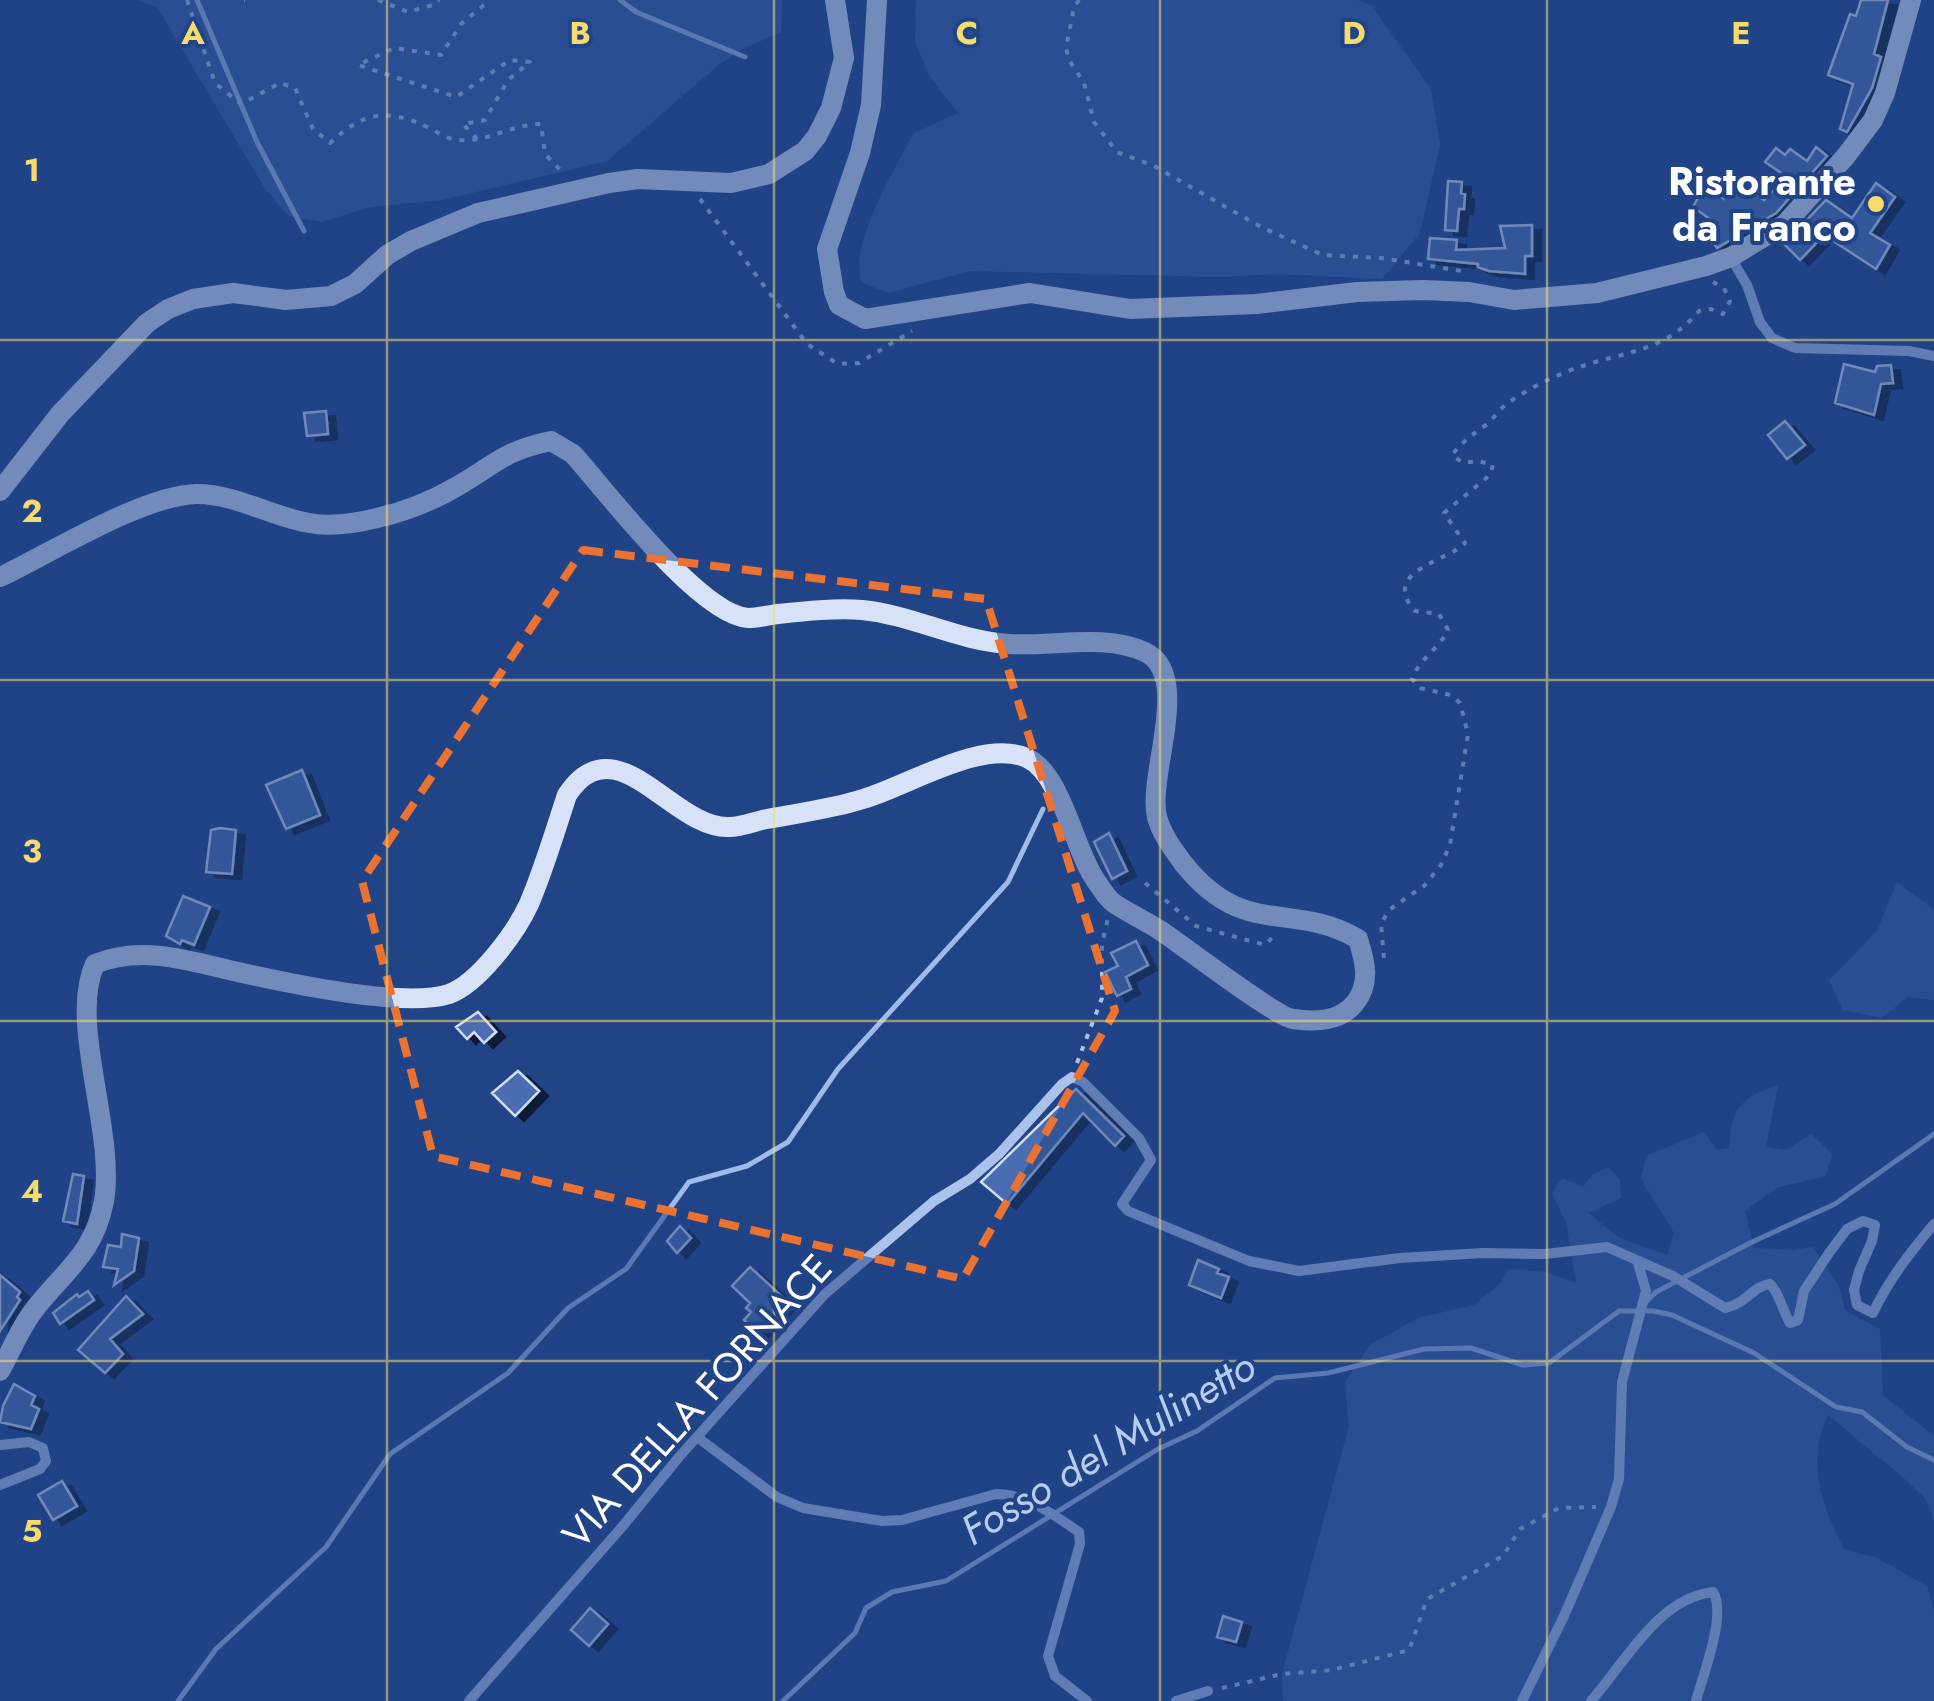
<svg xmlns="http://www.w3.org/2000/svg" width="1934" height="1701" viewBox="0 0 1934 1701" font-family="Jost,sans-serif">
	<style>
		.green { fill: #355ca5 }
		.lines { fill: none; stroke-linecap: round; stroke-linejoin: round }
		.stream { stroke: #9fbbeb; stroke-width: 5 }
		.building { fill: #4a6db0; stroke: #d0def7; stroke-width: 2.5; filter: url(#shadow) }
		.path { stroke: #abc2ea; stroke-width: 4; stroke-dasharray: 5 8; stroke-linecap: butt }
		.minor { stroke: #abc2ea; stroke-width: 10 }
		.secondary { stroke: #d7e2f8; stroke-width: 20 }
		.marked { fill: none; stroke: #eb7230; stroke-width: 8; stroke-dasharray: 20 12; stroke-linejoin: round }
		.grid { fill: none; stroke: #f7dc6d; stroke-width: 2.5; stroke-opacity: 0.55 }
		.poi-dot { fill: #f7dc6d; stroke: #214487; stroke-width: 4 }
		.labels { text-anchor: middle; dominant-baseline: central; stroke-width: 8; stroke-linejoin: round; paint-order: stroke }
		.poi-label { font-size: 40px; font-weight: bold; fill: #fff; stroke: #214487; text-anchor: end }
		.street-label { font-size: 40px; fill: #fff; stroke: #214487 }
		.water-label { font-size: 42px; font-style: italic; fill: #b7ccf1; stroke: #214487 }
		.grid-label { font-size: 32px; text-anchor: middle; font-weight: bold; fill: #f7dc6d; stroke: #214487; stroke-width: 8; stroke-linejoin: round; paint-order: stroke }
	</style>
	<defs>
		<filter id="shadow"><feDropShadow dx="9" dy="5" stdDeviation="0" flood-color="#0009"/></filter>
	</defs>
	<rect width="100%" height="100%" fill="#214487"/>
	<path class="green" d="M138,0H782L781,32L742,49L721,63L607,161L442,200L370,207L322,222L288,216L264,187L157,7Z
		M916,0H1358L1371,5L1431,89L1440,144L1420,233L1382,279L1278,274L1219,277L970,271L888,293L861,282C850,241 895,169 914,133L958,113L930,77L915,42Z
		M1897,882L1934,910V1000L1908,997L1881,1018L1843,1010L1829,980L1877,931Z
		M1778,1085L1766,1147L1786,1150L1811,1134L1832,1154L1826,1176L1776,1188L1745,1211L1754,1248L1793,1250L1813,1247L1839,1286L1845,1310L1880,1329L1883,1395L1934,1436V1521L1926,1499L1906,1480L1828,1415C1806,1460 1821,1506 1844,1549L1877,1558L1927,1586L1934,1610V1701H1283L1282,1674L1349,1426L1345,1382L1370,1345L1418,1318L1474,1305L1499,1285L1509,1269L1546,1272L1576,1283L1566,1222L1552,1193L1562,1178L1583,1187L1593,1174L1608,1167L1620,1180L1621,1198L1589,1213L1619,1238L1667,1255L1674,1233L1641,1179L1646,1156L1704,1132L1717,1150L1730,1148C1730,1108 1741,1098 1778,1085Z"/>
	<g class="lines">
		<path class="stream" d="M197,0L257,142L304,231
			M620,0L636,12L745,57
			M1647,1301L1656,1292L1752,1242L1835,1204L1934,1134
			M178,1701L216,1649L326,1547L390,1454L508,1373L568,1308L626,1269L689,1182L747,1166L788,1142L838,1069L1008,882L1043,809
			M783,1701L855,1633L866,1608L892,1592L946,1581L1158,1449L1197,1431L1275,1378L1328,1373L1424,1349L1471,1348L1523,1365L1549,1363L1619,1311H1653L1672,1315L1754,1353L1836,1407L1862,1412L1907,1447L1934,1460"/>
	</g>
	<path class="building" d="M1861,0H1888L1874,54L1881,57L1872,88L1847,132L1840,129L1853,84L1828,75L1850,14L1856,16Z
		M1816,147L1827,156L1776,213L1717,248L1709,235L1718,225L1693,207L1705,185L1724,199L1733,184L1739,189L1742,184L1764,200L1787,177L1765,162L1776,148L1785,155L1790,149L1807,161Z
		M1448,181L1462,182L1461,193L1465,194L1464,209H1459L1457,231L1445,230Z
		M1876,183L1895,197L1870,233L1890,245L1876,269L1824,235L1800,260L1784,244L1826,200L1852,218Z
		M1532,225V256H1525V274L1489,271L1478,267V264L1428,259L1430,238L1457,240L1456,250L1505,248L1500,226Z
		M1844,364L1875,372L1877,366L1891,365L1893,383L1881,384L1874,415L1835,403Z
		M326,411L328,434L307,436L304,413Z
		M1785,421L1805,445L1787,459L1768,435Z
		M302,770L320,815L286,829L266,785Z
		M220,828L236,830L232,874L206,872L211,830Z
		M1109,833L1127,871L1112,879L1094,842Z
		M183,896L210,907L194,945L182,940L180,944L166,936Z
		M1136,941L1148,965L1126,977L1131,989L1117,996L1105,972L1118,966L1111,953Z
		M478,1012L496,1032L484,1043L474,1032L467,1039L456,1027Z
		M518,1071L539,1091L515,1116L492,1093Z
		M1076,1089L1124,1136L1115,1146L1083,1113L1007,1204L981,1182Z
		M73,1174L84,1176L77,1224L63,1221Z
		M680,1226L691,1238L677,1253L667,1241Z
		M122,1234L139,1238L134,1271L114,1285L118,1269L103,1267L108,1245L121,1247Z
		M1198,1260L1219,1269L1217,1273L1229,1277L1221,1298L1189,1285Z
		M750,1267L788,1302L758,1334L744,1320L751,1312L746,1308L750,1303L732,1286Z
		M0,1275L20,1292L17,1297L20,1300L0,1331Z
		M88,1291L94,1300L60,1324L53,1313L77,1294L79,1297Z
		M126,1296L143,1314L110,1339L123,1354L105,1373L78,1350Z
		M14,1384L35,1396L31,1405L39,1409L31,1429L0,1422L3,1406Z
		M62,1481L77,1506L53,1520L38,1495Z
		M590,1608L608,1624L589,1646L571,1630Z
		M1223,1616L1242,1622L1236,1642L1217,1637Z"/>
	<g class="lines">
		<path class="path" d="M187,0L215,83L241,104L280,83L295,88L313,129L330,143C364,111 388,108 429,128C437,132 448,139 457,140C488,143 511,124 541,124L545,154L564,174
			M244,0H245
			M378,0L408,12L436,4L439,0
			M1079,0L1074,7L1066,48L1069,60L1084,83L1094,122L1117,152L1154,166L1261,227L1323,255L1381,258L1468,272
			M477,139L463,124L485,120L508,80L530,62L510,60L456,97L358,65L394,48L441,55L461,24L490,0
			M700,199L807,344L838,364L859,363L912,331
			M1145,883L1196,926L1265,945L1274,936
			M1384,958L1381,924L1389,910L1425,885L1441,865L1450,845L1468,734L1460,703L1451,695L1420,688L1412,679C1419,659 1439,649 1448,630L1439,614L1415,611C1379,571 1449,561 1465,543L1444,513L1490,475L1493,465L1478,461L1463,463L1452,455C1462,442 1473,434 1486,425C1493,420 1496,413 1502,408C1517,394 1557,374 1577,368C1624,351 1664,353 1699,311L1711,309L1723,314L1730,301L1724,288L1713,282
			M1077,1063L1102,998V944L1108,918
			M1222,1688L1282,1674L1332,1670L1409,1650L1427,1599L1503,1556L1520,1529L1559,1508L1596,1507"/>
		<path class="minor" d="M1731,258L1747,285L1760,322L1772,338L1795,348L1909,351L1934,356
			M697,1437L777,1497L803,1508L882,1521L902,1520L996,1494C1026,1494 1054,1515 1079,1532L1080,1544L1048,1656L1055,1676L1087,1701
			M0,1445L29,1442L43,1448L46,1461L40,1469L0,1485
			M469,1701L622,1527L679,1457L825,1294L934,1201L970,1179L999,1154L1062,1084L1072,1077L1083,1082L1139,1138L1151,1160L1122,1204L1128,1211L1249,1261L1299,1271L1400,1258L1483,1253L1545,1254L1607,1247L1673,1276L1725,1308C1748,1303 1751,1287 1770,1284C1780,1294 1782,1310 1790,1323L1798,1320L1804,1291L1829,1253L1847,1229L1863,1221L1875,1225L1872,1241L1859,1271L1854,1290L1857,1305L1873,1313C1889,1279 1910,1253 1934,1224
			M1176,1701L1208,1691
			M1522,1701L1564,1616L1611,1507L1619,1479L1622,1382L1646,1291L1638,1263
			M1591,1701C1624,1664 1658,1598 1713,1592C1727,1614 1703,1675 1696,1701"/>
		<path class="secondary" d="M877,0L871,105L860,153L827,249L834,292L839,305L865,319L1030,293L1130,309L1256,304L1357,292L1423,290L1469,292L1514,300L1597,293L1706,266L1731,257L1785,224L1846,156L1873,120L1885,93L1911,0
			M0,491L60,414L147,323L168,309L193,299L233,293L286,300L331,296L355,284L387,255L411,241L478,213L609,183L638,179L731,183L769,174L805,151L817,136L831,108L844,58L835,0
			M0,577C51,553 143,495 197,494C236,494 272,517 309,523C330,527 357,523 377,518C404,512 432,501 456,487C496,464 503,451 551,441L573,454C607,492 700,615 748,618C758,618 769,615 778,614C806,611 835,608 862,610C913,615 958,641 1009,644C1052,647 1105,633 1145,652C1193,675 1147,775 1157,817C1162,835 1173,849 1183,863C1244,940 1291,900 1358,939C1365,961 1371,983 1355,1003C1340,1022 1315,1022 1293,1019C1274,1016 1184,946 1161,931C1146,921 1130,914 1115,904C1107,899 1102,889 1096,881C1074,850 1062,774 1027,758C982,738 908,786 863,799C832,809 798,813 767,819C755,821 742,827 730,827C673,831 617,720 567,795C555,831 544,869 529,904C516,932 479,983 449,994C404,1009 277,981 229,970C184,959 140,946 95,964C68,1022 116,1132 104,1201C94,1254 65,1270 34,1310C20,1328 11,1351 0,1371"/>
	</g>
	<path d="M0 0H1934V1701H0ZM583,550L986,599L1115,1011L963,1279L433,1156L362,881Z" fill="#214487" fill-opacity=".55" fill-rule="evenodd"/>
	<path class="marked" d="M583,550L986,599L1115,1011L963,1279L433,1156L362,881Z"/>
	<path class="grid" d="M387,0V1701M774,0V1701M1160,0V1701M1547,0V1701M0,340H1934M0,680H1934M0,1021H1934M0,1361H1934"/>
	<circle class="poi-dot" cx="1876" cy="204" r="10"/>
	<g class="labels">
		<g class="poi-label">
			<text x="1856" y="181">Ristorante<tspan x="1856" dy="46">da Franco</tspan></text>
		</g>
		<g class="street-label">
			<text transform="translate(697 1401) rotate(-48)">VIA DELLA FORNACE</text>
		</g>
		<g class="water-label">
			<text transform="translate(1108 1448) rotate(-31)">Fosso del Mulinetto</text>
		</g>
	</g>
	<g class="grid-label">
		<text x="193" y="44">A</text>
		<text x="580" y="44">B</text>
		<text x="967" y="44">C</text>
		<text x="1354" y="44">D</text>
		<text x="1741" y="44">E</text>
		<text x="32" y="181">1</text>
		<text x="32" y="522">2</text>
		<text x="32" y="862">3</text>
		<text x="32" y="1202">4</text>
		<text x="32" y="1542">5</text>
	</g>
</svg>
